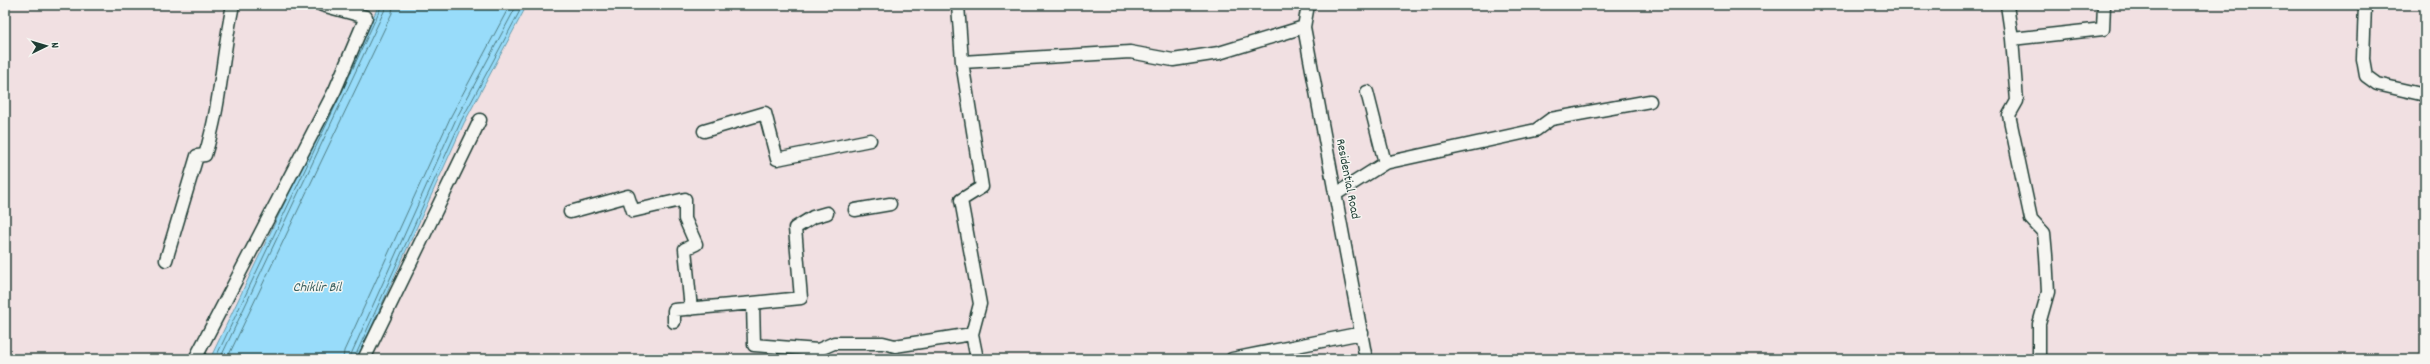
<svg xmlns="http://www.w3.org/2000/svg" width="2430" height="364" viewBox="0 0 2430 364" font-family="Dekko,sans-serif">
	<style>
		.water { fill: #98dcfa; stroke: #689cab }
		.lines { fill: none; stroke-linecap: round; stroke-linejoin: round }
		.shore { stroke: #4f7d83; stroke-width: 1 }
		.minor-casing { stroke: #1f3d34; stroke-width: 15 }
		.minor { stroke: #f6f6f2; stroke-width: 12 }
		.labels { text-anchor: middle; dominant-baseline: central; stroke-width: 3; stroke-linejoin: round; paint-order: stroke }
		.street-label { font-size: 13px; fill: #1f3d34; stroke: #f6f6f2 }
		.water-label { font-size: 14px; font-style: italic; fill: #375d5c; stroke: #f6f6f2 }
	</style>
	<rect width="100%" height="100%" fill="#f1e0e2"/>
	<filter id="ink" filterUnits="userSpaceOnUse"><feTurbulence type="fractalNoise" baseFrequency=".025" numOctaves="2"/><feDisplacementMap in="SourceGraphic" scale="8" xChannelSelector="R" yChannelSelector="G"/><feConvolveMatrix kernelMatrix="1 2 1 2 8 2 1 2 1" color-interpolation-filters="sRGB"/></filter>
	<g filter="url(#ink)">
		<path class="water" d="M379,5H527L464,123L357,359H210Z"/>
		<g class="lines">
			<path class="shore" d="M342,92L382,5
				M215,359L341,94
				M220,359L387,5
				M227,359L392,13L393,5
				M343,359L344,351L451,116L510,5
				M349,359L456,119L517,5
				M354,359L461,121L523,5"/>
			<g class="minor-casing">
				<path id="minor" d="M958,5L962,62L982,187L961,200L980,304L972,334L977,359
					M1308,5L1304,27L1366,359
					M2007,5L2012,39L2103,29L2104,5
					M2365,5L2363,59L2366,76L2377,84L2425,95
					M2012,39L2017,101L2009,115L2031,219L2044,233L2046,255L2048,292L2039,324V359
					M962,62L1130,52L1173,60L1219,53L1304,27
					M1367,92L1385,163
					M704,131L765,113L777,159L870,140
					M1336,194L1385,163L1536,130L1551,119L1650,101
					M855,210L890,204
					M570,212L628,196L633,211L685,199V219L696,244L685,249L691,309
					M166,260L197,156L205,155C221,105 222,55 233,5
					M753,303L801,298L795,228L813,217L827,213
					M674,322V310L753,303L754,345L818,350L834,343H883L895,346L972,334
					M195,359L335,90L366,17L322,5
					M364,359L480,120
					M1232,359L1362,333"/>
			</g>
			<use href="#minor" class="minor"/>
		</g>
	</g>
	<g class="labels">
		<g class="street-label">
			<text transform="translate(1347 179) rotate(79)">Residential Road</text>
		</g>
		<g class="water-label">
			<text x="317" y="288">Chiklir Bil</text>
		</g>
	</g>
	<rect width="2430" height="364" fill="none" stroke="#f6f6f2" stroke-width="20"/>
	<rect x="10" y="10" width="2410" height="344" fill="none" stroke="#1f3d34" stroke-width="1.5" filter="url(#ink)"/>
	<g transform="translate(46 46) rotate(85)" stroke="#f6f6f2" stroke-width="3" paint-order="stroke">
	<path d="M0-3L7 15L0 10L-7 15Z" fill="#1f3d34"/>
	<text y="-6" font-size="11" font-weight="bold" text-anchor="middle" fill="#1f3d34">N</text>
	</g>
</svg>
